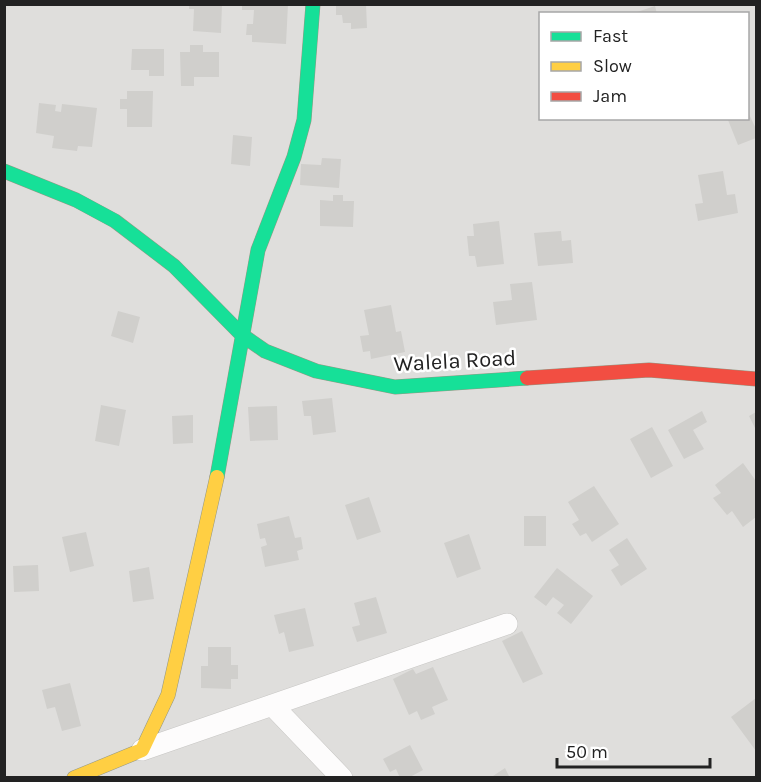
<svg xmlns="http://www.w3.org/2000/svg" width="761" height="782" viewBox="0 0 761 782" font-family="Karla,sans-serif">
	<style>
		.residential { fill: #dfdedc; fill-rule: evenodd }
		.building { fill: #d0cfcc }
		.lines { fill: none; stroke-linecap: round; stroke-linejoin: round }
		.street-casing { stroke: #c6c5c3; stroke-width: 22 }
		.fast-casing { stroke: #959884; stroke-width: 15 }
		.slow-casing { stroke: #959884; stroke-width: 15 }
		.jam-casing { stroke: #959884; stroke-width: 15 }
		.street { stroke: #fdfcfc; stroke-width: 21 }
		.fast { stroke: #16e098; stroke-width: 14 }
		.slow { stroke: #ffcf43; stroke-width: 14 }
		.jam { stroke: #f24e42; stroke-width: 14 }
		.labels { text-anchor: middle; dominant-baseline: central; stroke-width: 5; stroke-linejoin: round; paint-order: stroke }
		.street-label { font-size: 22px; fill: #222; stroke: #fff }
	</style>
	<rect width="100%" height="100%" fill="#f0eeeb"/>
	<path class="residential" d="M5,5H756V777H5ZM540,14H748V118H540Z"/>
	<path class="building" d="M189,4H222L221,33L193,31L194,9H189Z
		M242,4H288L286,44L252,42V35H246L247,24H253L254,10H242Z
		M336,4H366L367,28L351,29V23H343L342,15H336Z
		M655,6L657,14H634V13Z
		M190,45H203V52H219V77H194V86H181L180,52H190Z
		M132,49H164V76H149V70H131Z
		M127,91H153L152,127H127V109H120V99H127Z
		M39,103L56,105L55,111L61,112L62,104L97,108L92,147L78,146L77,151L52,148L54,136L36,133Z
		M748,112L756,129V138L738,145L728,120L748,118Z
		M233,135L252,137L250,166L231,164Z
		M322,158L341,159L339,188L300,185L301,164L321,165Z
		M723,171L727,195L735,194L738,213L698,221L695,204L703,203L698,175Z
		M333,195H343V201H354L353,227L320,226V200L333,201Z
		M499,221L504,264L477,267L475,256H469L467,236H474L473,224Z
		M561,231L562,241L571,240L573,263L538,266L534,233Z
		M532,282L537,320L496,325L493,302L512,300L510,284Z
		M391,305L396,332L401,331L405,352L371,359L370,351L363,352L360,336L369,335L364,310Z
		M118,311L140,317L133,343L111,336Z
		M332,398L336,432L313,435L311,416H304L302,401Z
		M101,405L126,410L119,446L95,441Z
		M277,406L278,440L250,441L248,407Z
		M702,411L707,422L693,430L704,449L684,459L668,430Z
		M756,412V430L749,416Z
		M193,415V443L173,444L172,416Z
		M652,427L673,466L651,478L630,439Z
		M743,463L756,481V517L743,527L732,511L727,515L713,498L721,493L715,485Z
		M594,486L619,524L592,542L586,533L580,536L572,524L579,520L568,502Z
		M369,497L381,532L357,540L345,505Z
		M289,516L295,538L301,537L303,549L297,551L299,560L265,567L261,547L267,545L265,538L260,539L257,524Z
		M524,516H546V546H524Z
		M86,532L94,566L70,572L62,537Z
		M469,534L481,569L457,578L444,543Z
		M627,538L647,569L621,586L611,570L619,565L609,550Z
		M38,565L39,591L14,592L13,566Z
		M149,567L154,599L133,602L129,571Z
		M557,568L593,596L571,624L557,613L564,605L553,597L546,606L534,597Z
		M376,597L387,633L357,642L352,627L360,625L354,603Z
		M305,608L314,646L289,652L284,632L279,634L274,615Z
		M522,631L543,674L523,683L502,641Z
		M208,647H231V665H238V679H231V689L201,688V666H208Z
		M433,667L448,700L432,707L435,714L421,720L417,711L409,715L393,679L413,669L416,674Z
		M70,683L81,726L62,731L55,707L47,709L42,690Z
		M756,698V751L731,717Z
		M410,745L423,770L408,778H400L396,769L390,772L383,759Z
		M505,768L510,778H490Z"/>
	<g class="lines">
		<g class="street-casing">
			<path id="street" d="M272,705L342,778
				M142,750L507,624"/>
		</g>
		<g class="fast-casing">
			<path id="fast" d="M4,171L76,200L115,221L174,266L242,335L265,351L316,371L395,387L527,378
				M217,477L258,250L294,157L304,120L313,4"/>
		</g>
		<g class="slow-casing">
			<path id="slow" d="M74,778L142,750L168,695L217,477"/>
		</g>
		<g class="jam-casing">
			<path id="jam" d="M527,378L649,370L756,379"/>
		</g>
		<use href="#street" class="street"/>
		<use href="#fast" class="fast"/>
		<use href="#slow" class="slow"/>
		<use href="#jam" class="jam"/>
	</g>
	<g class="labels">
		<g class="street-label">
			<text transform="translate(455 361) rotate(-3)">Walela Road</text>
		</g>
	</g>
	<rect width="761" height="782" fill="none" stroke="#222222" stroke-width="12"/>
	<rect x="539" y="12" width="210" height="108" fill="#ffffff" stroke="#a7a7a7" stroke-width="1.5"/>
	<rect x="551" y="32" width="30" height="9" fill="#16e098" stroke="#a7a7a7" stroke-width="1.5"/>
	<text x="593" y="42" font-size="18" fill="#222222">Fast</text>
	<rect x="551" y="62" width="30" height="9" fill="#ffcf43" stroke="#a7a7a7" stroke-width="1.5"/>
	<text x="593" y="72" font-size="18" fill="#222222">Slow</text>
	<rect x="551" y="92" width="30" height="9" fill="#f24e42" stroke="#a7a7a7" stroke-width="1.5"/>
	<text x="593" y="102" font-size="18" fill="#222222">Jam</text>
	<path d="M557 758v9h153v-9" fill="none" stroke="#222222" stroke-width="3"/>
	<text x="566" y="758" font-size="18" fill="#222222" stroke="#ffffff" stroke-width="4.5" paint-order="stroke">50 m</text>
</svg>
